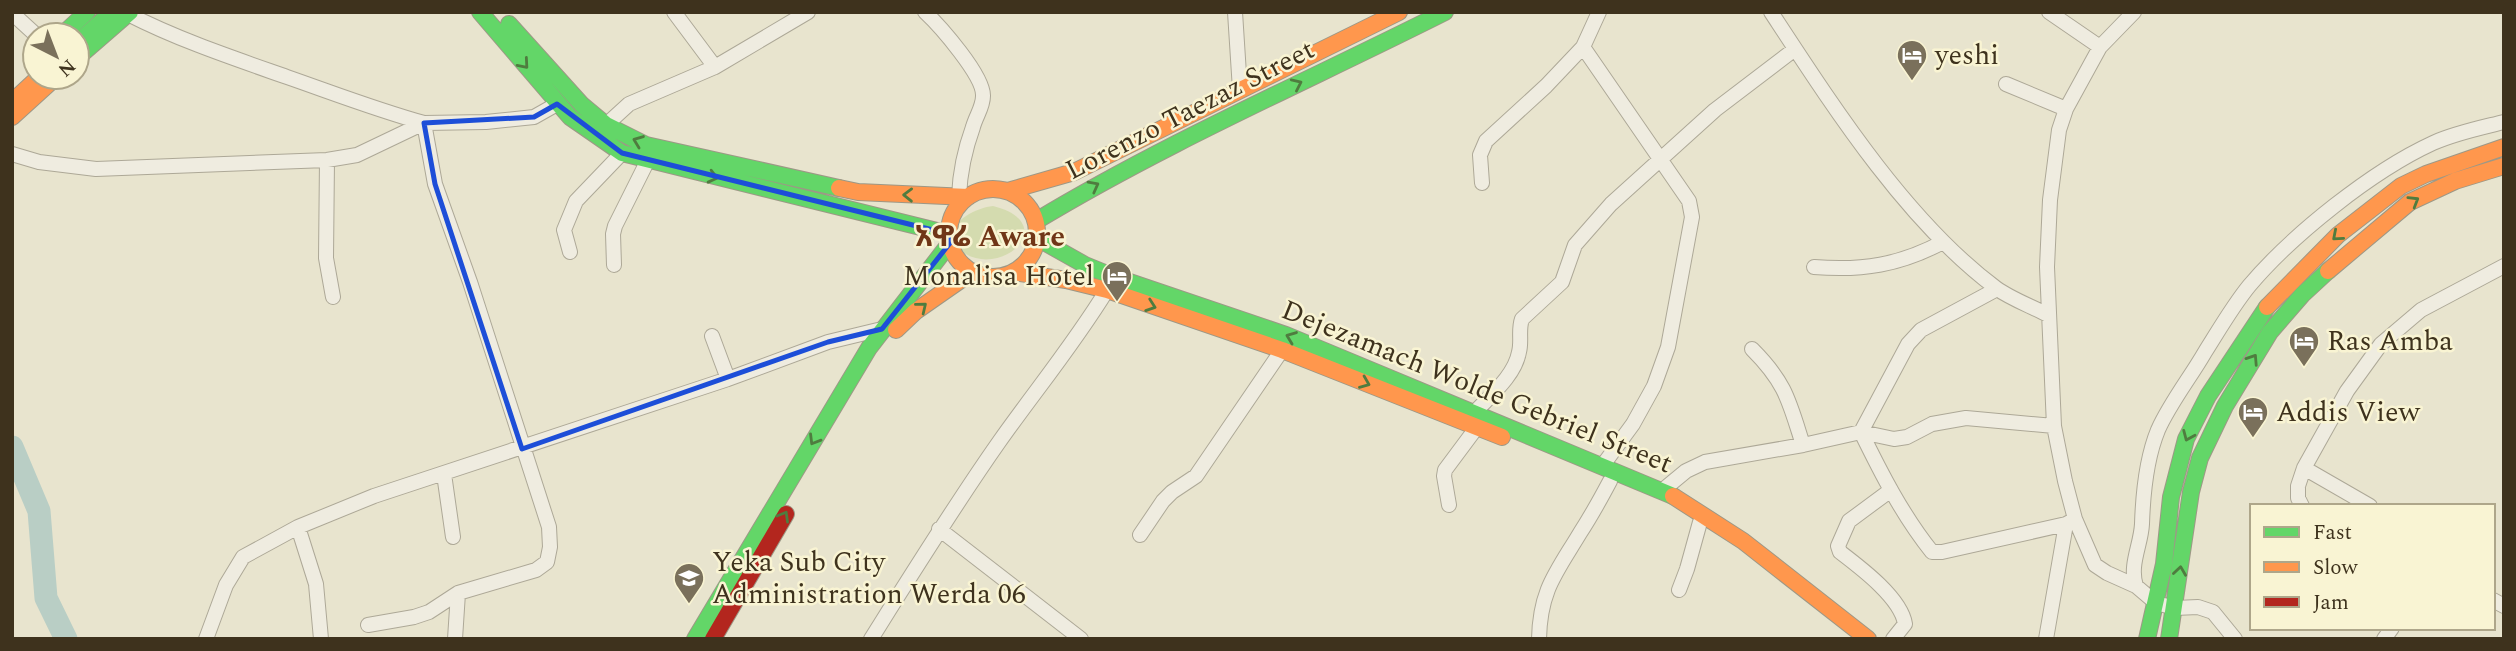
<svg xmlns="http://www.w3.org/2000/svg" width="2516" height="651" viewBox="0 0 2516 651" font-family="Spectral,'Noto Sans Ethiopic',serif">
	<style>
		.green { fill: #d4dbaf }
		.lines { fill: none; stroke-linecap: round; stroke-linejoin: round }
		.river { stroke: #b9cec5; stroke-width: 23 }
		.street-casing { stroke: #ada897; stroke-width: 16 }
		.fast-casing { stroke: #9d9886; stroke-width: 18 }
		.slow-casing { stroke: #9d9886; stroke-width: 18 }
		.jam-casing { stroke: #9d9886; stroke-width: 18 }
		.street { stroke: #efece0; stroke-width: 14 }
		.fast { stroke: #63d668; stroke-width: 16 }
		.slow { stroke: #ff974d; stroke-width: 16 }
		.jam { stroke: #b3261e; stroke-width: 16 }
		.oneway { stroke: #4f7c3f }
		.marked { fill: none; stroke: #1d4ed8; stroke-width: 5; stroke-linejoin: round }
		.labels { text-anchor: middle; dominant-baseline: central; stroke-width: 5; stroke-linejoin: round; paint-order: stroke }
		.poi-label { font-size: 28px; fill: #3e321d; stroke: #f9f4d3; text-anchor: start }
		.street-label { font-size: 28px; fill: #3e321d; stroke: #f9f4d3 }
		.neighbourhood-label { font-size: 30px; font-weight: bold; fill: #703617; stroke: #f9f4d3 }
	</style>
	<rect width="100%" height="100%" fill="#e8e4ce"/>
	<path class="green" d="M993,206C1061,223 1003,278 964,253C932,232 971,208 993,206Z"/>
	<g class="lines">
		<path class="river" d="M12,447L39,511L46,598L66,639"/>
		<g class="street-casing">
			<path id="street" d="M674,12L715,67
				M925,12C940,26 984,76 983,96C983,107 976,116 973,127C965,149 960,172 959,196
				M1235,12L1240,90
				M1599,12L1583,47L1689,201L1692,217L1668,347L1654,386L1633,424L1603,465
				M1771,12C1832,105 1906,221 1996,288C2011,299 2031,306 2048,315
				M2049,12L2100,47
				M2134,12L2100,47L2066,109L2059,130L2050,200L2047,267L2054,426L2065,481L2075,519L2095,565L2107,573L2136,586L2156,603L2175,608L2198,607L2213,612L2235,639
				M12,13L36,35
				M128,14C179,40 233,58 287,77C333,93 377,110 424,123L435,184L470,282L549,527L550,547L547,562L536,570L458,593L429,612L414,617L368,625
				M2006,84L2066,109
				M606,125L629,104L715,67L808,12
				M12,154L39,162L96,169L327,160L357,155L424,123L486,122L534,117L557,104
				M327,160L326,258L333,297
				M1482,183L1480,155L1486,141L1546,86L1583,47
				M570,252L564,230L576,201L622,153
				M614,265L613,234L615,226L648,160
				M1814,267C1862,271 1900,265 1943,242
				M1997,289L1921,330L1908,344L1861,432C1881,473 1903,516 1932,552H1942L2066,524L2075,519
				M712,336L728,379
				M1752,349C1786,383 1789,401 1803,445
				M1476,411C1491,395 1515,375 1519,352C1522,341 1518,330 1522,319L1562,282L1575,245L1611,204L1715,110L1795,49
				M2304,468L2370,506
				M444,474L453,537
				M1663,490L1686,471L1705,462L1803,445L1861,432L1894,439L1907,437L1932,424L1966,418L2054,426
				M1891,490L1849,521L1838,546L1840,552C1861,568 1901,598 1905,624L1893,639
				M1449,505L1444,476L1445,470L1477,427
				M2302,506L2298,498V486L2304,468L2347,391L2381,344L2421,310L2504,266
				M298,527L316,584L321,639
				M939,529L1081,639
				M1140,535L1163,501L1172,492L1196,476L1282,350
				M2136,586C2129,565 2141,545 2142,524C2143,492 2146,459 2158,430C2170,403 2190,378 2205,352C2219,330 2232,307 2249,286C2292,235 2372,171 2433,143C2455,133 2480,128 2504,122
				M1679,590L1687,569L1700,522
				M2493,600L2504,606
				M206,639L226,585L243,557L298,527L374,496L728,379L828,342L882,329
				M455,639L458,593
				M871,639C913,572 954,506 999,442C1035,391 1074,344 1107,290
				M1539,639C1540,590 1556,573 1580,533C1591,516 1601,498 1610,481
				M2046,639L2066,524
				M2384,639L2392,628"/>
		</g>
		<g class="fast-casing">
			<path id="fast" d="M480,12L570,117L622,153L949,234
				M509,24L582,105L606,125L646,145L839,188
				M62,35L87,12
				M77,43L112,12
				M77,58L130,12
				M1036,221C1167,142 1308,81 1445,12
				M1037,238L1085,265L1112,276L1286,335L1673,496
				M695,639L869,348L950,243
				M2147,639L2164,564L2171,497L2186,439L2208,396L2267,307
				M2169,639L2191,492L2200,458L2225,406L2270,332L2302,295L2328,271"/>
		</g>
		<g class="slow-casing">
			<path id="slow" d="M12,102L39,77
				M12,117L56,77
				M839,188L858,192L968,197
				M949 233a44 44 0 1 1 88 0a44 44 0 1 1-88 0Z
				M1008,191L1074,172L1399,12
				M2328,271L2410,202L2455,181L2504,166
				M1014,272L1066,280L1107,290L1282,350L1502,437
				M2267,307L2338,235L2401,186L2426,174L2504,147
				M896,330L916,311L972,272
				M1673,496L1743,541L1868,639"/>
		</g>
		<g class="jam-casing">
			<path id="jam" d="M713,639L786,514"/>
		</g>
		<use href="#street" class="street"/>
		<use href="#fast" class="fast"/>
		<use href="#slow" class="slow"/>
		<use href="#jam" class="jam"/>
	</g>
	<defs><path id="oneway-chevron" d="M-2-3.5L2.5 0L-2 3.5" fill="none" stroke-width="1.6" stroke-linecap="round" stroke-linejoin="round" transform="scale(1.75)"/></defs>
	<g class="oneway">
		<use href="#oneway-chevron" transform="translate(524 64) rotate(49)"/>
		<use href="#oneway-chevron" transform="translate(1297 84) rotate(-25)"/>
		<use href="#oneway-chevron" transform="translate(638 141) rotate(-159)"/>
		<use href="#oneway-chevron" transform="translate(713 177) rotate(14)"/>
		<use href="#oneway-chevron" transform="translate(1094 186) rotate(-28)"/>
		<use href="#oneway-chevron" transform="translate(908 195) rotate(-179)"/>
		<use href="#oneway-chevron" transform="translate(2414 201) rotate(-31)"/>
		<use href="#oneway-chevron" transform="translate(2337 236) rotate(139)"/>
		<use href="#oneway-chevron" transform="translate(1151 306) rotate(19)"/>
		<use href="#oneway-chevron" transform="translate(922 307) rotate(-39)"/>
		<use href="#oneway-chevron" transform="translate(1291 337) rotate(-159)"/>
		<use href="#oneway-chevron" transform="translate(2253 359) rotate(-57)"/>
		<use href="#oneway-chevron" transform="translate(1365 383) rotate(22)"/>
		<use href="#oneway-chevron" transform="translate(2188 436) rotate(113)"/>
		<use href="#oneway-chevron" transform="translate(814 440) rotate(121)"/>
		<use href="#oneway-chevron" transform="translate(784 516) rotate(-60)"/>
		<use href="#oneway-chevron" transform="translate(2180 571) rotate(-82)"/>
	</g>
	<path class="marked" d="M557,104L622,153L949,234L950,243L882,329L828,342L522,449L435,184L424,123L534,117Z"/>
	<defs>
		<g id="hotel-pin" transform="scale(1.575)"><path d="M0 17L-7.5 6A9.5 9.5 0 1 1 7.5 6Z" fill="#7a705b" stroke="#f9f4d3"/><path d="M-6-4.5h1.5V1H6V5H4.5V3h-9V5H-6ZM-4 0a1.8 1.8 0 1 1 3.6 0ZM.5 0V-2.5h3Q6-2.5 6 0Z" fill="#fff"/></g>
		<g id="school-pin" transform="scale(1.575)"><path d="M0 17L-7.5 6A9.5 9.5 0 1 1 7.5 6Z" fill="#7a705b" stroke="#f9f4d3"/><path d="M0-5L7-2L0 1L-7-2ZM-4 1L0 2.5L4 1V4Q0 6-4 4Z" fill="#fff"/></g>
	</defs>
	<g fill-rule="evenodd">
		<use href="#hotel-pin" x="1912" y="55"/>
		<use href="#hotel-pin" x="1117" y="276"/>
		<use href="#hotel-pin" x="2304" y="341"/>
		<use href="#hotel-pin" x="2253" y="412"/>
		<use href="#school-pin" x="689" y="578"/>
	</g>
	<g class="labels">
		<g class="poi-label">
			<text x="1935" y="55">yeshi</text>
			<text x="1094" y="276" text-anchor="end">Monalisa Hotel</text>
			<text x="2327" y="341">Ras Amba</text>
			<text x="2276" y="412">Addis View</text>
			<text x="712" y="562">Yeka Sub City<tspan x="712" dy="32">Administration Werda 06</tspan></text>
		</g>
		<g class="street-label">
			<text transform="translate(1190 110) rotate(-27)">Lorenzo Taezaz Street</text>
			<text transform="translate(1477 387) rotate(22)">Dejezamach Wolde Gebriel Street</text>
		</g>
		<g class="neighbourhood-label">
			<text x="990" y="237">አዋሬ Aware</text>
		</g>
	</g>
	<rect width="2516" height="651" fill="none" stroke="#3e321d" stroke-width="28"/>
	<rect x="2250" y="504" width="245" height="126" fill="#f9f4d3" stroke="#aea68a" stroke-width="2"/>
	<rect x="2264" y="527" width="35" height="10" fill="#63d668" stroke="#aea68a" stroke-width="2"/>
	<text x="2313" y="539" font-size="21" fill="#3e321d">Fast</text>
	<rect x="2264" y="562" width="35" height="10" fill="#ff974d" stroke="#aea68a" stroke-width="2"/>
	<text x="2313" y="574" font-size="21" fill="#3e321d">Slow</text>
	<rect x="2264" y="597" width="35" height="10" fill="#b3261e" stroke="#aea68a" stroke-width="2"/>
	<text x="2313" y="609" font-size="21" fill="#3e321d">Jam</text>
	<g transform="translate(56 56) rotate(138)"><circle r="33" fill="#f9f4d3" stroke="#aea68a" stroke-width="2"/>
	<path d="M0-5L12 26L0 18L-12 26Z" fill="#7a705b"/>
	<text y="-10" font-size="19" font-weight="bold" text-anchor="middle" fill="#3e321d">N</text>
	</g>
</svg>
